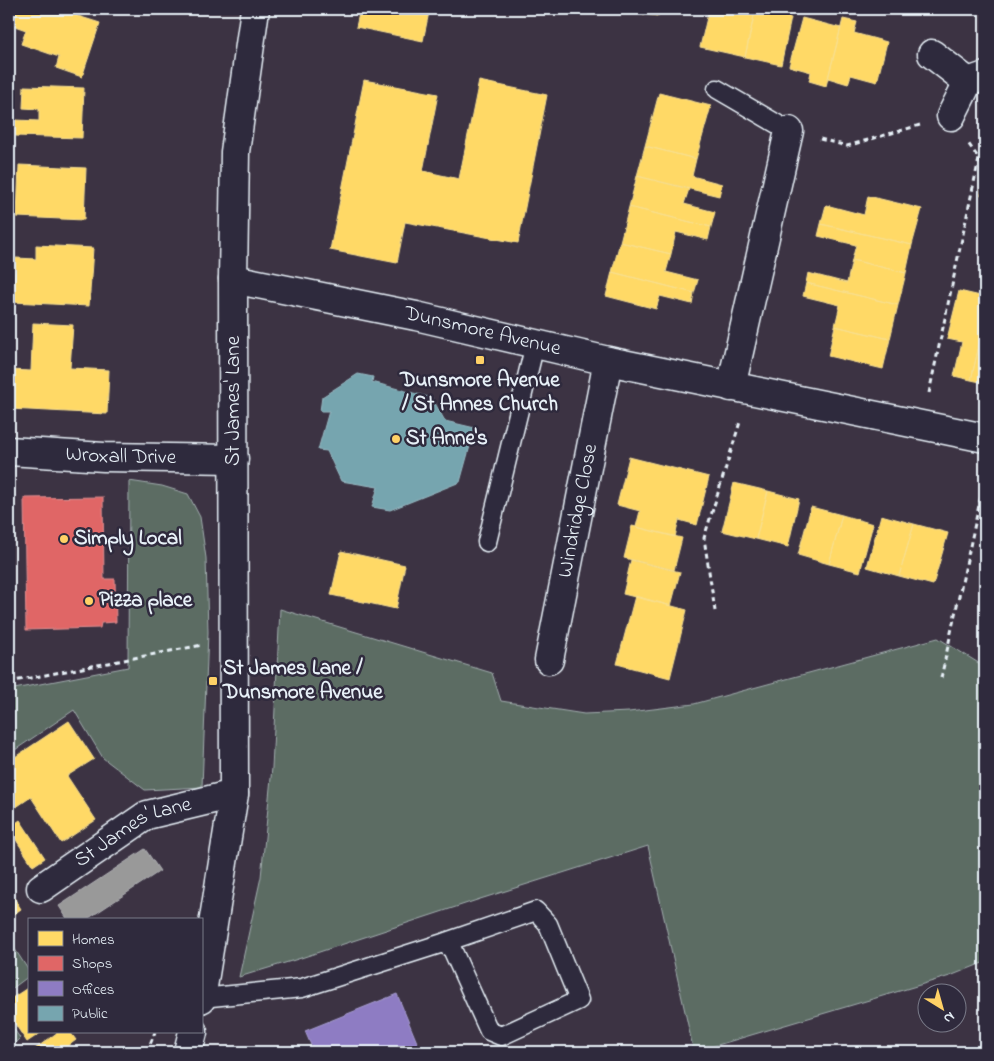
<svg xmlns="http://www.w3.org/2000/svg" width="994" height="1061" viewBox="0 0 994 1061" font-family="'Indie Flower',sans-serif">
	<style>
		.green { fill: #5b6c64; stroke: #a2aeae }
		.homes { fill: #ffd966; stroke: #f8e092 }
		.shops { fill: #e06666; stroke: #e29092 }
		.offices { fill: #8e7cc3; stroke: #a99fd3 }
		.public { fill: #76a5af; stroke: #98bcc5 }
		.industry { fill: #999; stroke: #b1b3b6 }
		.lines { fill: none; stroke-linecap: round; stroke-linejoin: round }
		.lane-casing { stroke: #e8f1f8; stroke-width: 21 }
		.street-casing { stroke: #e8f1f8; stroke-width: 31 }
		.secondary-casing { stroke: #e8f1f8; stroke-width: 31 }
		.path { stroke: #e8f1f8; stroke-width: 3; stroke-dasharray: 5 4; stroke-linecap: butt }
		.lane { stroke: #2f2a3d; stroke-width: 18 }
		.street { stroke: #2f2a3d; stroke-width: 28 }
		.secondary { stroke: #2f2a3d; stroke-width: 28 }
		.poi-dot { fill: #ffd166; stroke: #2f2a3d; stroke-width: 2 }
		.labels { text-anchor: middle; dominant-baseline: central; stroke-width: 5; stroke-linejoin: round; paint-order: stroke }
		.street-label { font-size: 21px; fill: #e8f1f8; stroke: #2f2a3d }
		.poi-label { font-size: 21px; font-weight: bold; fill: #e8f1f8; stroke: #2f2a3d; text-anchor: start }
	</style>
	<rect width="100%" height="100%" fill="#3c3343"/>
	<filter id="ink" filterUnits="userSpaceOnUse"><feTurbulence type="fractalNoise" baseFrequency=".02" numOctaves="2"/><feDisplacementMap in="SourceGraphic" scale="10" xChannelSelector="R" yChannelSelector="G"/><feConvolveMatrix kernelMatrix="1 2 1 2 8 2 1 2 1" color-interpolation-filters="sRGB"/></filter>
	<g filter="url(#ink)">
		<path class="green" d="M129,481L162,486L188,494L200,517L206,558L208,632L202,787L145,790L103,758L74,710L9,754V690L128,667Z
			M280,609L492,673L501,701L584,714L629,712L694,704L938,638L985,667V962L950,976L694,1052L648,846L477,900L298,959L239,977L261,877L272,768Z
			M9,940L29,971V976L9,991Z
			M9,1022L20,1038L12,1046L16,1052H9Z"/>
		<path class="homes" d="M9,9H56L100,23L82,77L56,68L59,57L21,44L26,30L9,24Z
			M360,9H414L429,12L423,41L356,27Z
			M628,9H659L658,16L627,12Z
			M709,9H747L755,11L745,57L700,47Z
			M755,11L791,18L781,65L745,57Z
			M802,18L841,28L826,86L809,81L811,72L789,66Z
			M843,19L857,22L854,33L887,42L877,82L851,75L848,84L828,78Z
			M364,80L438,94L423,171L459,179L479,81L547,95L518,243L405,222L397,263L330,250Z
			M24,86L84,88L82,138L15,136V120L39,121V109L23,108Z
			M659,93L711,106L696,159L645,146Z
			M645,146L696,159L692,176L722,184L719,196L637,176Z
			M19,165L86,168L84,220L17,217Z
			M985,172V196L981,195Z
			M637,176L689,189L684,204L715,212L711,227L629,207Z
			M868,196L922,209L912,245L821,224L826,205L864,215Z
			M629,207L711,227L708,240L676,232L671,254L620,242Z
			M821,224L912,245L906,273L852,260L856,245L818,236Z
			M620,242L671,254L666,272L698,280L694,293L612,272Z
			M36,245L93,248L89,306L13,302L16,258L36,259Z
			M852,260L906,273L898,305L806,283L808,273L847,283Z
			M612,272L694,293L692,304L660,296L656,309L606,296Z
			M806,283L898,305L890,339L835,326L840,305L803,296Z
			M959,291L985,297V320L971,380L954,376L962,342L947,339Z
			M985,320V383L971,380Z
			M33,323L73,325L70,368L109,370L107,414L9,409V370L31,371Z
			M835,326L890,339L883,369L828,356Z
			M629,457L709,477L697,525L679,520L675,537L636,527L640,511L617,505Z
			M734,483L768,491L756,539L722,531Z
			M768,491L799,499L788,547L756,539Z
			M811,507L842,515L829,564L798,555Z
			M842,515L873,524L860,572L829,564Z
			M881,515L914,524L899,576L867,567Z
			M914,524L948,533L933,585L899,576Z
			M632,526L682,538L674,570L624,558Z
			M341,551L405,565L396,609L331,595Z
			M631,560L680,572L671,606L623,594Z
			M635,596L687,610L670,678L617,664Z
			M69,721L94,759L67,776L96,820L61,843L31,797L9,812V761Z
			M20,820L45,858L33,866L9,829V828Z
			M9,890L21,909L11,916L9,913Z
			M29,987V1032H42L27,1042L9,1015V1000Z
			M58,1032H70L76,1040L60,1052H31Z"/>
		<path class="shops" d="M103,497L104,579H115L116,622L101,623L100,628L26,630L24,498Z"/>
		<path class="offices" d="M397,994L421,1052H314L305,1031Z"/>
		<path class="public" d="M358,374L373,377L372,382L432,398L445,421L475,428L460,482L390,510L372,507L378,487L341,481L327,451L318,450L329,411H320L322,397Z"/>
		<path class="industry" d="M145,849L160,871L86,920H68L59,906Z"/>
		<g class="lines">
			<g class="lane-casing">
				<path id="lane" d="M717,89L789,131
					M487,542L535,344
					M201,998L302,988L443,943L536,911L548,924L579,1000L501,1036L489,1031L452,949L443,943"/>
			</g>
			<g class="street-casing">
				<g id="street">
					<path d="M932,54L968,82"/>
					<path d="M951,116L968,82L985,76"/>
					<path id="s1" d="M233,279L416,316L608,361L985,438"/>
					<path d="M731,387L789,131"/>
					<path id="s2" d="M9,451L104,457L234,459"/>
					<path id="s3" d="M549,660L608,361"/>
					<path id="s4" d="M41,888L147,815L234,794"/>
				</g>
			</g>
			<g class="secondary-casing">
				<path id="secondary" d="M201,999L234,794L233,279L235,152L255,9
					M188,1052L193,1032"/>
			</g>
			<path class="path" d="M820,139L847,146L920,125
				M929,393L979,159L968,143
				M715,611L704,538L740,422
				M941,678L985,478
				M9,682L202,645
				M147,1052L155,1032"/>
			<use href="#lane" class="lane"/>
			<use href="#street" class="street"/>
			<use href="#secondary" class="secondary"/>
		</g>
	</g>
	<g class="poi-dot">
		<rect x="475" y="355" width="10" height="10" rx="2.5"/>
		<circle cx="396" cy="439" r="5"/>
		<circle cx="64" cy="539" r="5"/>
		<circle cx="89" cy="601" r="5"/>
		<rect x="208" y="676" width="10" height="10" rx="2.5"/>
	</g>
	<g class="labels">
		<g class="street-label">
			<text stroke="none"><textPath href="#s1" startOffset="255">Dunsmore Avenue</textPath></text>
			<text transform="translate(234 401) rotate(-90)">St James' Lane</text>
			<text stroke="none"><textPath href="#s2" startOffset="112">Wroxall Drive</textPath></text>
			<text stroke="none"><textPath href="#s3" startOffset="152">Windridge Close</textPath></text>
			<text stroke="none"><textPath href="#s4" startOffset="109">St James' Lane</textPath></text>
		</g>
		<g class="poi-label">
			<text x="480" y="381" text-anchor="middle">Dunsmore Avenue<tspan x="480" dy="24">/ St Annes Church</tspan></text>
			<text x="406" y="439">St Anne's</text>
			<text x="74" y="539">Simply Local</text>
			<text x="99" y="601">Pizza place</text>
			<text x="223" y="669">St James Lane /<tspan x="223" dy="24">Dunsmore Avenue</tspan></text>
		</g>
	</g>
	<rect width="994" height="1061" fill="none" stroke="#2f2a3d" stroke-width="30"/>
	<rect x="15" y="15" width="964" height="1031" fill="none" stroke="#e8f1f8" stroke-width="2" filter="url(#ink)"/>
	<rect x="28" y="918" width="175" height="115" fill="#2f2a3d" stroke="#797a88"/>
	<rect x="38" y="931" width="25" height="15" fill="#ffd966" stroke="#797a88"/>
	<text x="72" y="944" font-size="15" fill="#e8f1f8">Homes</text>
	<rect x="38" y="956" width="25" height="15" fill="#e06666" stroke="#797a88"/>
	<text x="72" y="968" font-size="15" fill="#e8f1f8">Shops</text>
	<rect x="38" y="981" width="25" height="15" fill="#8e7cc3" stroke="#797a88"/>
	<text x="72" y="994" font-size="15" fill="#e8f1f8">Offices</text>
	<rect x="38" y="1006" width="25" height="15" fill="#76a5af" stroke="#797a88"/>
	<text x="72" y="1018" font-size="15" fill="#e8f1f8">Public</text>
	<g transform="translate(942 1008) rotate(143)"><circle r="24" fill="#2f2a3d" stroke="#797a88"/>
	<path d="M0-4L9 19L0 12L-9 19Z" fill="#ffd166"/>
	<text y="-8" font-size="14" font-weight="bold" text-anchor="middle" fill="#e8f1f8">N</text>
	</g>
</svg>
